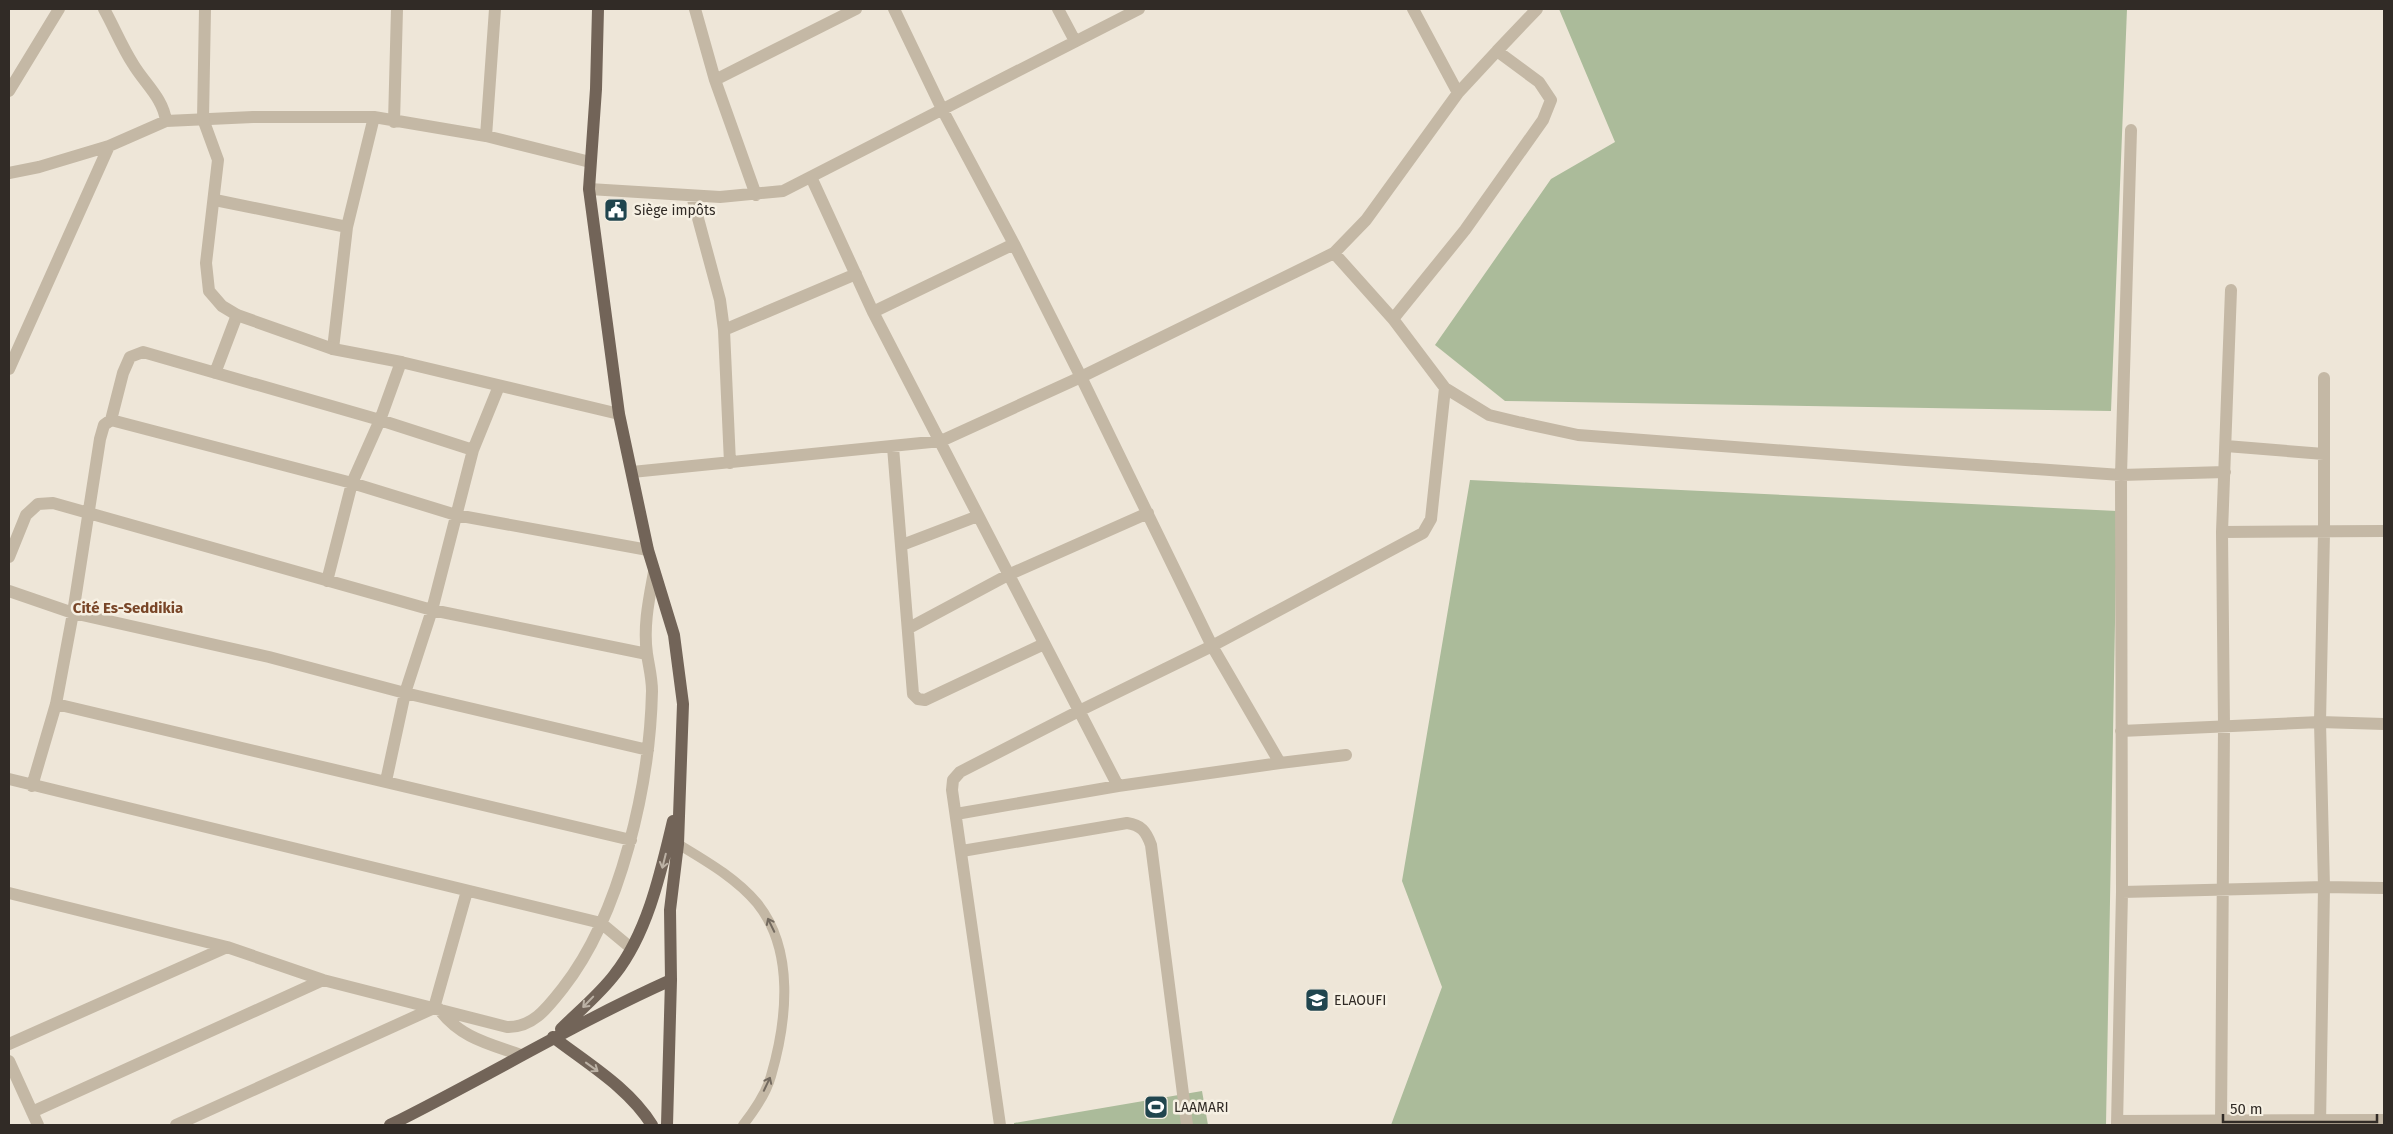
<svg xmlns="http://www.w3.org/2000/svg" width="2393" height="1134" viewBox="0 0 2393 1134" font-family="'Fira Sans',sans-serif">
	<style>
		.green { fill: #abbb9a }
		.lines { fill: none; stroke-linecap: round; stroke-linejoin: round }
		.service { stroke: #c4b8a5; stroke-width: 10 }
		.minor { stroke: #c4b8a5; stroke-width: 12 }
		.tertiary { stroke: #c4b8a5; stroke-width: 12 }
		.primary { stroke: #726458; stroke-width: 12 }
		.oneway { stroke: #bbb1a4 }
		.oneway2 { stroke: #736a5f }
		.labels { text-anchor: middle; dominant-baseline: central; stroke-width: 5; stroke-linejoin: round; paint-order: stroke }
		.poi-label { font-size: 14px; fill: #312b26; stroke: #f6f0e3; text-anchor: start }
		.neighbourhood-label { font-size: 15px; font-weight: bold; fill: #784527; stroke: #f6f0e3 }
	</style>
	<rect width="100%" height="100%" fill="#eee6d8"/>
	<path class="green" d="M1559,9H2127L2111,411L1505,401L1435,345L1551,179L1615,142Z
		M1470,480L2117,511L2106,1125H1391L1442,987L1402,881Z
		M1202,1091L1208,1125H1014V1123Z"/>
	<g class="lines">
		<path class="service" d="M678,844C706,861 736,878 757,903C795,950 787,1021 771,1076C766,1094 754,1111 743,1125"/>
		<path class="minor" d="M104,9C114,27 122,47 133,64C145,84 163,98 166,121
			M695,9L715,80L756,195
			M1058,9L1075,41
			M1497,51L1537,9
			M715,80L856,9
			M9,91L59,9
			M394,122L397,9
			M486,136L495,9
			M9,173L39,167L109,146L166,121L253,117H374L486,136L590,162
			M811,177L873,312L1118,786L1280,763L1212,646L1081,377L1014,244L942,109L894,9
			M589,189L720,197L783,191L1139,9
			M692,196L720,300L724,330L856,274
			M215,200L347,227
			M1334,253L1366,220L1458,93L1413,9
			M873,312L1014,244
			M1393,319L1465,230L1543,120L1551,100L1539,82L1497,51L1458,93
			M724,330L730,463
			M333,349L347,227L374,117
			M9,369L109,146
			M215,373L237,315
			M111,420L123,373L130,357L143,352L380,420L473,450L499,386
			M2226,446L2324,454
			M893,447L913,694L918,699L925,700L1044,644
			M632,472L941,441L1081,377L1334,253L1393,319L1445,388L1489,415L1518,422L1578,435L1906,460L2121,475L2225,472
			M2222,532L2384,531
			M902,545L978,516
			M9,557L26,515L38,504L53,503L432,610L647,654
			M327,581L352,483L380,420L401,362
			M9,591L73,613L269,657L405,693L648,750
			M909,628L1008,575L1148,513
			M56,704L631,840
			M2121,731L2320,722L2384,724
			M1280,763L1346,755
			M9,779L601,923L631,948
			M386,781L405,693L432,610L473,450
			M32,786L56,704L73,613L100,439L104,425L111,420L352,483L456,515L648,550
			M956,814L1118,786
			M962,851L1127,823C1141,825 1146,831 1151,845L1187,1125
			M2122,892L2324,887L2384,888
			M9,893L227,947L323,980L507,1027C533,1028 548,1007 563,988C621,914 650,784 652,691C652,678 649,667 647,654C643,626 649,599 654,572
			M439,1009C460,1038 490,1044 521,1055
			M9,1044L227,947
			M9,1061L38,1125
			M32,1112L323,980
			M2117,1121L2384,1120
			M176,1125L434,1008L467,891
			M1000,1125L952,790L953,780L960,772L1079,711L1212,646L1423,533L1431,519L1445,388
			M2117,1125L2122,892L2121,475L2131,130
			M2221,1125L2224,726L2222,532L2231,290
			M2320,1125L2324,887L2320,722L2324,533V378"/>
		<path class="tertiary" d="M205,9L203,119L218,160L206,263L209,291L222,306L237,315L333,349L401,362L619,414"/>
		<path class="primary" d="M598,9L596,89L589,189L619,414L648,550L674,635L683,704L678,844L670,910L671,980L667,1125
			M561,1029C579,1011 600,994 615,974C648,932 661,871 673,821
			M553,1037C588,1064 628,1087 652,1125
			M390,1125C485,1078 575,1023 671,980"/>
	</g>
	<defs><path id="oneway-shaft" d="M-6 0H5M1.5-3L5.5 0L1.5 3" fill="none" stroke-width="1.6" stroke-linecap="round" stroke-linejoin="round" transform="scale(1.25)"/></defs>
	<g class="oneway">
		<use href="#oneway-shaft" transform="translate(664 861) rotate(104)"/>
		<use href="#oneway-shaft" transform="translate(588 1002) rotate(134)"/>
		<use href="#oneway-shaft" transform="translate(592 1067) rotate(36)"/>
	</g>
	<g class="oneway2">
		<use href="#oneway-shaft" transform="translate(771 925) rotate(-116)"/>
		<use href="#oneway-shaft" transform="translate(767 1084) rotate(-65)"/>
	</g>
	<defs>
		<g id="civic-square" transform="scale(1.25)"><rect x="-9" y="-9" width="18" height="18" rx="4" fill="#20454e" stroke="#f6f0e3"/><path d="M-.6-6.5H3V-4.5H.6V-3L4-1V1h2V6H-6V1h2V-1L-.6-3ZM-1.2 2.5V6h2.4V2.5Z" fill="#fff"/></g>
		<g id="school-square" transform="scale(1.25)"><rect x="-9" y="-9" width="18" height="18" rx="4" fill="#20454e" stroke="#f6f0e3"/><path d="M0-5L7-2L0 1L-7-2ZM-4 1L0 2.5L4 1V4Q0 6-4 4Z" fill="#fff"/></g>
		<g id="stadium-square" transform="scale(1.25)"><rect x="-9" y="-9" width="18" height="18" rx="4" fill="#20454e" stroke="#f6f0e3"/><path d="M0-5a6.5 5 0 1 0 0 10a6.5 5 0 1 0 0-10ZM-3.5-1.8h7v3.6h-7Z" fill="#fff"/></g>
	</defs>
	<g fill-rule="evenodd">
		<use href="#civic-square" x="616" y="210"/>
		<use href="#school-square" x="1317" y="1000"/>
		<use href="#stadium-square" x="1156" y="1107"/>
	</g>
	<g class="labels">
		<g class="poi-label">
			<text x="634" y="210">Siège impôts</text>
			<text x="1334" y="1000">ELAOUFI</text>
			<text x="1174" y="1107">LAAMARI</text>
		</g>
		<g class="neighbourhood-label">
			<text x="128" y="608">Cité Es-Seddikia</text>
		</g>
	</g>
	<rect width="2393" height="1134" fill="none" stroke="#312b26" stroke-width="20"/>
	<path d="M2223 1114v8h154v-8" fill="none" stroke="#312b26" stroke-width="2.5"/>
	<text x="2230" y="1114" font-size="15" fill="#312b26" stroke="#f6f0e3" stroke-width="4" paint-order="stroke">50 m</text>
</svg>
